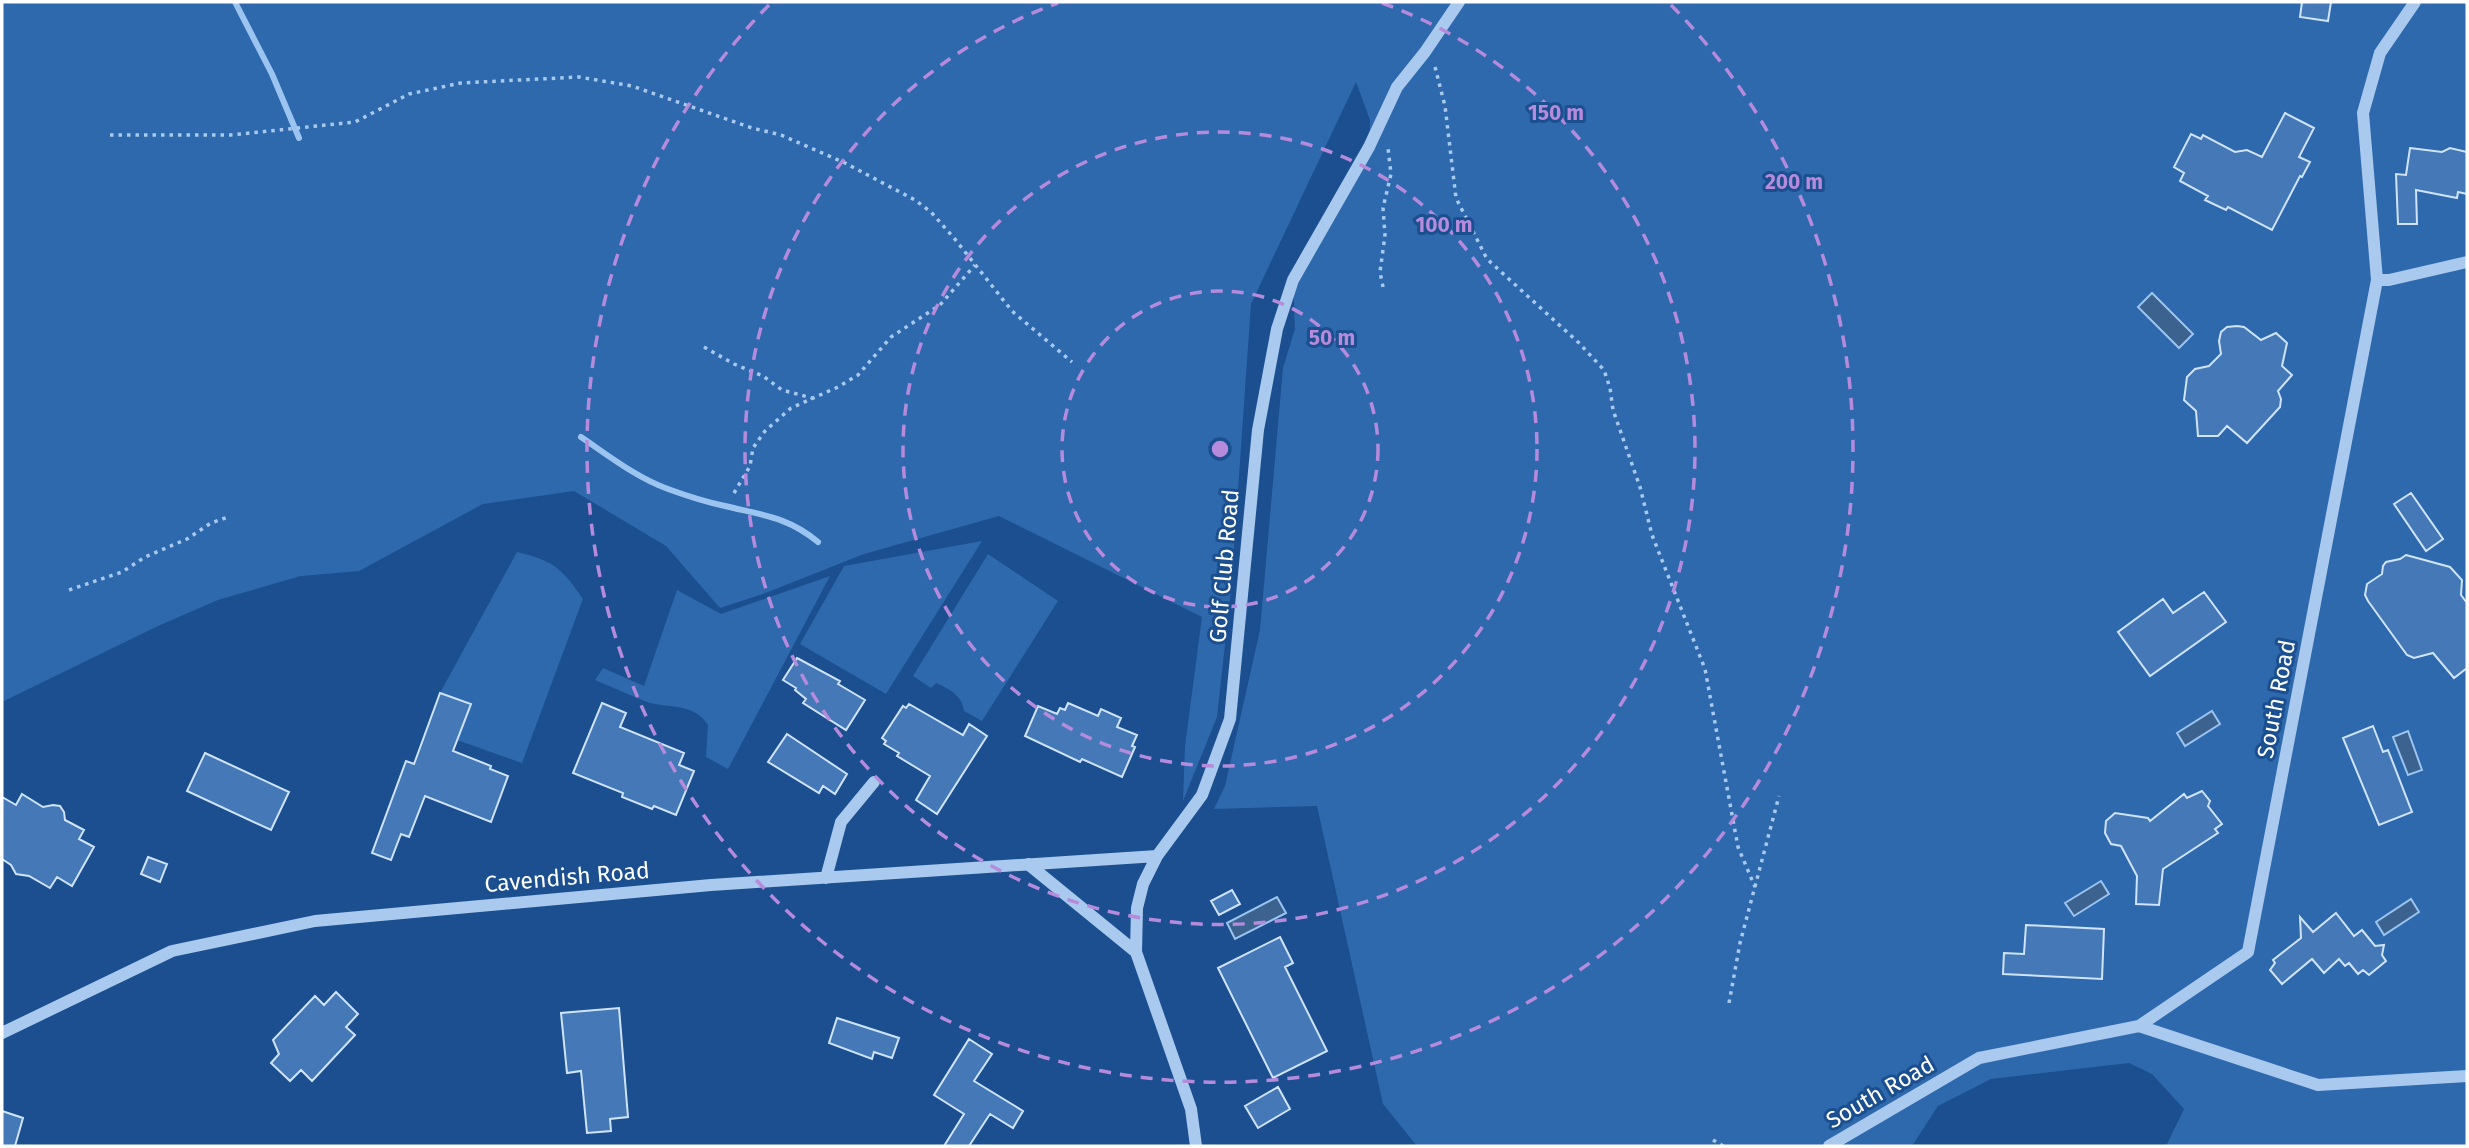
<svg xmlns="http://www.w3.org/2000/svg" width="2469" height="1148" viewBox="0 0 2469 1148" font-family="'Fira Sans',sans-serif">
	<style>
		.green { fill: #2e69ad }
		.water { fill: #3c6290; stroke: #9cc4f0; stroke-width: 2 }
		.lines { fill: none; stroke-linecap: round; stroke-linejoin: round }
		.stream { stroke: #9cc4f0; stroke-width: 6 }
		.building { fill: #4478b7; stroke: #cfe3fa; stroke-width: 2 }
		.path { stroke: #a9c9ee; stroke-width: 3.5; stroke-dasharray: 3.5 5; stroke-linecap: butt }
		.minor { stroke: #a9c9ee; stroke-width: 12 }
		.ring { fill: none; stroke: #b68bdc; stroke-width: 3.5; stroke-dasharray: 12 9 }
		.labels { text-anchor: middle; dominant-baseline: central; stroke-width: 6; stroke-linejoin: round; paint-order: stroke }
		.street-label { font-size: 23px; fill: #fff; stroke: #1b4f8f }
		.centre { fill: #b68bdc; stroke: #1b4f8f; stroke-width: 3.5 }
		.ring-label { font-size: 21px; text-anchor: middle; font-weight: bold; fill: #b68bdc; stroke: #1b4f8f; stroke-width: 6; stroke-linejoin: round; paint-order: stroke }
	</style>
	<rect width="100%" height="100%" fill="#1b4f8f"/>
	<path class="green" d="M2,2H2467V1146H2166L2184,1109L2152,1074L2129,1063L1991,1079L1938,1106L1912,1146H1417L1383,1104L1317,806L1214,809L1225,786L1260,630L1283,368L1295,329L1293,280L1369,146L1370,120L1356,82L1251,304L1231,590L1217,717L1183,801L1185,746L1202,617L999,516L864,554L763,594L720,608L666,546L574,491L483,504L359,571L301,576L218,600L158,626L2,702Z
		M982,541L886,694L800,644L844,566Z
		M517,552C554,561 562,568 583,599L522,763L457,740L471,704L440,693Z
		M988,554L1058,601L982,721L964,711C963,696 948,688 936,683L931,688L913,676Z
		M830,576L728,769L706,757L708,725C693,702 669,709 647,702C629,695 612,687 595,680L603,668L644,686L677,590L721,614Z"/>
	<path class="water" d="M2152,293L2193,334L2179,348L2138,307Z
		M2212,711L2220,724L2185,746L2177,733Z
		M2408,731L2422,770L2408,775L2393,737Z
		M2101,881L2109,894L2074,916L2065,903Z
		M1277,897L1286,913L1235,939L1227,923Z
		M2411,899L2419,912L2384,935L2376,922Z"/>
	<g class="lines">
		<path class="stream" d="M235,2L272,74L299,138
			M581,437C609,456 637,478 668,489C687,496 706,502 725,506C762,515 788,517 818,542"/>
	</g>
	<path class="building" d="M2302,2H2331L2328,21L2300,17Z
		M2285,113L2314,128L2299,157L2310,162L2302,177L2300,176L2272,230L2228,207L2226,210L2205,200L2208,196L2180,181L2184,173L2174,167L2191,134L2201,139L2203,135L2235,152L2247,150L2262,157Z
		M2410,148L2442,152L2450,148L2467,152V194L2458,192L2457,198L2416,190L2417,224H2398L2396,174L2406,175Z
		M2237,326L2244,327L2261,340L2276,333L2287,343L2282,366L2292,375L2278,391L2281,399L2280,407L2247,443L2227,426L2218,436H2198L2196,411L2184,400L2187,377L2195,369L2209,366L2221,354L2219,341L2221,332L2227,327Z
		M2411,493L2443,539L2426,551L2394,504Z
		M2406,555L2450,567L2462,580L2461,595L2467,603V668L2454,678L2433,653L2414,658L2407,655L2368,601L2365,595L2367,584L2382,574L2383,566L2386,562L2400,559Z
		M2204,592L2226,622L2150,676L2118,632L2163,599L2173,613Z
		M797,658L840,681L838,684L865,700L846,730L803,703L806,699L795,690L796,688L783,680Z
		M440,693L471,704L453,751L491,766L490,769L508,776L491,822L425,796L409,837L401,834L391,860L372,853L406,761L414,764Z
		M602,703L626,713L620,727L684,753L679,765L694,771L676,815L654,806L652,809L622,797L623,793L573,773Z
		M1068,703L1098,716L1101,709L1121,718L1117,727L1137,735L1132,746L1135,747L1122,777L1082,759L1080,762L1025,736L1038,706L1057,714L1060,708L1065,710Z
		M909,704L963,735L969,724L987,736L937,814L916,800L930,776L897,756L899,753L884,744L886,741L882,738L903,706L906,708Z
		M2373,726L2383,752L2388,750L2412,812L2379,825L2343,738Z
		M787,734L847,774L835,794L823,786L819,793L768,762Z
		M205,753L289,792L271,830L187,791Z
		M2202,791L2210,801L2208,806L2222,824L2215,829L2218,833L2163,869L2159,905L2136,904L2137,876L2121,846L2111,844L2105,833L2106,821L2115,813L2148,818L2150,821L2184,794L2187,798Z
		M22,794L43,807L53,805L60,806L64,812L65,820L84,830L79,839L94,847L72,886L57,877L50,888L29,876L16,874L11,865L2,859V797L16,805Z
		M148,857L167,864L160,882L141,874Z
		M1232,890L1240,904L1219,915L1211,901Z
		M2336,913L2354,936L2362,930L2375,946L2384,945L2382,955L2386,961L2369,975L2363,970L2358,974L2349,963L2345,966L2339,959L2324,973L2312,959L2282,984L2270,970L2275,963L2273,960L2301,938L2300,917L2313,932Z
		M2026,925L2104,929L2102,979L2003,974L2004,953L2024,954Z
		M1280,937L1293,963L1285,967L1327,1051L1273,1078L1218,968Z
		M336,992L358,1014L346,1027L355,1035L312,1081L301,1070L290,1081L271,1063L279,1054L273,1040L315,996L324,1005Z
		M619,1008L628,1117L610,1119L611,1131L587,1133L581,1071L567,1073L561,1013Z
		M837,1018L899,1038L892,1058L874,1052L872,1059L829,1043Z
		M969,1039L992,1054L974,1081L1023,1111L1013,1128L990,1114L969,1146H944L964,1114L934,1095Z
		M1278,1087L1290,1109L1258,1128L1245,1106Z
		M2,1111L23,1118L15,1146H2Z"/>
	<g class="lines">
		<path class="path" d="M1435,67L1445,106L1456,198L1487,259L1579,343L1604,370L1610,388L1613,410L1640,487L1652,535L1705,669L1738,847L1755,887
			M110,135H231L355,122L409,94L461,83L579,77L632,86L752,128L781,135L845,163L915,200L931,212L954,238L1012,311L1072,362
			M1383,287L1380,272L1385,235L1383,208L1391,174L1388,148
			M704,347L734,364L763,376L782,390L812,398
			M734,493L750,466L753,448L765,431L791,408L838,387L858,375L891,337L940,305L975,265
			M69,590L122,572L145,557L187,539L211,523L228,517
			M1729,1003L1740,943L1779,796
			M1713,1140L1723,1146"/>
		<path class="minor" d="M2377,280H2389L2467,262
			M1028,864L1136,952L1191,1109L1196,1146
			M826,878L841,822L874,782
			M1136,952L1137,908L1143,884L1157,856L1202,795L1230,719L1258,430L1277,329L1293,280L1369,147L1397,87L1425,52L1459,2
			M2139,1026L2318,1085L2467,1076
			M2,1033L172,951L315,921L711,885L1157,856
			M1829,1146L1979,1058L2139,1026L2248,952L2377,280L2363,113L2380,53L2415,2"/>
	</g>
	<g class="ring">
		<circle cx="1220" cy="449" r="158"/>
		<circle cx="1220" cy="449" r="317"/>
		<path d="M1382 3A475 475 0 1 1 1058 3"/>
		<path d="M1671 5A633 633 0 1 1 769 5"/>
	</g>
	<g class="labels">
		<g class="street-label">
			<text transform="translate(1224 566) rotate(-85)">Golf Club Road</text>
			<text transform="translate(2276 699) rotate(-79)">South Road</text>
			<text transform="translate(567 877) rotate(-5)">Cavendish Road</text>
			<text transform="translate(1880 1092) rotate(-30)">South Road</text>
		</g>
	</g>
	<circle cx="1220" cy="449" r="10" class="centre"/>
	<g class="ring-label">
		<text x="1556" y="120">150 m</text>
		<text x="1794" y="189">200 m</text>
		<text x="1444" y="232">100 m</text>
		<text x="1332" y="345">50 m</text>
	</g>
	<rect width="2469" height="1148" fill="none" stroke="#ffffff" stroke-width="7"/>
</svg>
